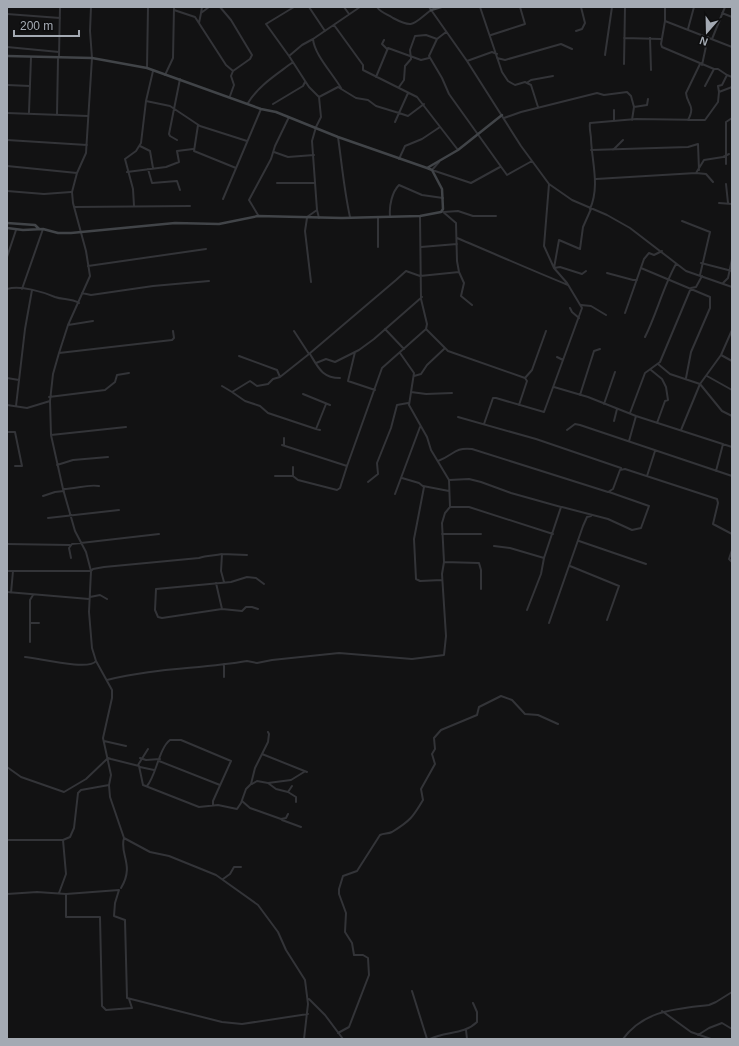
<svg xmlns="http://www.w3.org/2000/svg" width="739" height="1046" viewBox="0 0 739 1046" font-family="Helvetica,sans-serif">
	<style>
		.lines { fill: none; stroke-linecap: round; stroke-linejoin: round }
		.street { stroke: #333438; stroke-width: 2 }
		.secondary { stroke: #414448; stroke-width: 2.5 }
	</style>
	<rect width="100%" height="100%" fill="#121213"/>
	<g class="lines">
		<path class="street" d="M91,7L90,31L92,58L86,153L77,173L72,192L73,203L86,251L90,276L68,325L59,353L53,374L50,401L51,435L63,489L75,531L86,552L91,571L89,612L92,648L96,661L112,690V698L103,738L111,775L109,785L110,797L124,838L150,852L169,856L216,875L258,905L278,932L286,950L305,980L308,1004L304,1039
			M220,7L231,20L252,55L250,59L233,71
			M309,7L325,31
			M344,7L349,14
			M377,7C381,13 387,14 393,18C414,29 413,24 431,10
			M429,7L467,61L521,146L549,184L572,200L607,215L630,228L686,271L732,287
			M480,7L502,72L508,81L515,85L525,82L531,85L538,107
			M665,7V21L661,44L662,47L714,69L705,86
			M174,10L195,17L226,65L233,71L231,76L234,85L230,96
			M201,13L202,7
			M722,13L732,17
			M7,14L60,18
			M665,21L732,47
			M199,23L201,13L209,7
			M334,25L363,65V70L417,97L458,150
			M688,29L694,7
			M576,31L582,29L585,23L581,7
			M446,32L437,39L429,56L442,78L449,94L507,175L532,161
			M491,35L525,24L520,7
			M624,38L661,39
			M650,38L651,70
			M313,39L302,45L289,56L309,87L319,97L321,117L316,127L312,141L317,210L319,218
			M712,39L725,7
			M384,40L382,44L387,49
			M7,47L59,52
			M605,55L612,7
			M59,56L60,7
			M289,56L266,24L294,7
			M497,58L505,60L561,44L572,49
			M467,61L492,52L497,54
			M624,64L625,7
			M702,65L708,37
			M147,68L148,7
			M714,69H718L727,75L722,85L718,86L719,92L732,87
			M165,75L173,58L174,7
			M727,75L732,77
			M376,77L388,48L421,60L429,58
			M528,82L531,80L553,76
			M7,85L30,86
			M399,87L404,80L405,66L411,59L410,50L415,36L426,35L437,39
			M341,88C333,74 314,54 313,39L360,7
			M319,97L338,87L356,98L368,100L376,106L399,113L408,93
			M146,101L170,106L200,126L247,141
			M248,103C259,85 276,75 293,62
			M273,104L303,86L305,82
			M614,110V121
			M29,112L31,57
			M7,113L88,116
			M399,113L408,116L424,104
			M57,114L58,59
			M504,118L521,112L597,93L604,95L627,92L631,96L634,107
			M632,120L634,107L647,105L648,99
			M688,120C696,105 687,105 686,93L700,64
			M395,122L399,113
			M198,125L194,151L236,168
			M338,137C342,165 344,190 350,217
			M7,140L87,145
			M177,140L170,136L169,134L180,79
			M140,146L150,151L153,168
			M591,150L688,147L698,144L699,170
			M613,150L623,140
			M274,152L288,157L314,155
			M399,159L405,146L422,139L440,127
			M439,162L432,170L471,183L500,167
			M726,164V122L732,118
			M7,166L77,173
			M148,169L152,183L177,181L180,190
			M127,172L166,167L179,162L177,151L193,149
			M696,173L706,174L713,182
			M596,179L696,173L704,160L723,157L729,154
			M277,183H315
			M726,184L728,203
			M7,191L44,194L71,192
			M223,199L261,109
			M719,203L732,204
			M134,206L133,189L125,159L136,151L141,143L146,101L153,71
			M74,207L190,206
			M590,209C600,186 592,163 591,139C591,134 589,129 590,123L636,119L705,120L718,102L719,92
			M442,211L456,223L457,261L459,272L464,283L461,296L472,305
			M444,212L458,211L473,216H496
			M258,215L249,200L271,159L275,146L289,117
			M390,216C389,206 392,192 399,185L422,195L443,198
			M307,217L317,210
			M307,218L305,231L311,282
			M682,221L710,232L700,275
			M457,238C495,254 531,270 568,285
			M378,247V217
			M421,247L457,244
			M7,257L16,230
			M701,263L732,271
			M88,266L206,249
			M641,268L710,297V308L691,352L686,378
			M586,271L582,274L560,267L554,268L559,240L580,249L583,227L591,209
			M607,273L633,280H637
			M723,283L728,278L732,259
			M7,289C21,285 43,292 55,297C63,300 71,298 79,303
			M22,289L43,229
			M82,293L91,295L153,286L209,281
			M581,305L591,306L606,315
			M570,308L572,312L579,318
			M625,313L644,259L649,253L654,255L662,251
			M68,325L93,321
			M385,329L404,349
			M426,329L448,351L525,378
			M294,331L309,354L396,280L406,271L420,276L459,272
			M645,337C657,313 663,287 676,264
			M355,352L348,381L375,390
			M59,353L172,340L174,338L173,331
			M309,354L280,377L273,379L268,384L257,386L250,381L232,392L245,401L260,406L268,413L316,429L326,404
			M310,354C318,367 322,378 340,378
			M721,355L732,361
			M239,356L277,370L280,377
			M557,357L563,360
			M316,363L326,359L335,362L359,350L374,339L422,297
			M658,364L670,374L700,384L722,411L732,416
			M651,370L662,379L666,387L668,400L665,401L657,423
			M414,376L421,374L427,365L444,349
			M707,376L732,390
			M7,378L19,380
			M525,378L532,370L546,331
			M222,386L232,392
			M554,387L588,397L636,416L732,447
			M411,392L426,394L452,393
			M303,394L330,405
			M580,395L594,351L600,349
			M49,397L105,390L115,382L117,375L129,373
			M604,404L615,372
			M7,405L27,408L50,401
			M519,405L527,381L525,378
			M16,406L25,329L32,290
			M630,413L645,373L660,362L691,288L696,287L702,276
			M458,417L536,439L621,468
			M614,421L617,409
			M484,424L493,398H496L544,412L582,308L567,283L554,268L544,246L549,184
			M316,429L320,430
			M567,430L575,424L580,425L732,476
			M681,430L700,384L721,355L732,330
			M7,432H15L22,466H15
			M51,435L126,427
			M629,441L636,416
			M284,445V438
			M438,461C454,455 454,447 472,449L608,492L613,489L620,470L625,469L717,499L718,503L713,524L732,534
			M57,465L73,460L108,457
			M347,466L382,368L426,329L427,324L421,299L420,216
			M293,467V476
			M716,471L723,444
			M275,476H293L298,480L337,490L340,488L347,466L282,445
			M647,476L655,451
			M402,478L419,483L424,487L414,539L416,579L420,581L442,580
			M449,480L469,479L481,482L511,493L561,507L544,558L510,548L494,546
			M368,482L378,474L377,463L391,428L397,405L408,403
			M423,486L449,491
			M63,489C76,489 87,484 99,486
			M395,494L420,427
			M43,496L55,492L64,491
			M450,507H469L553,534
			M562,507L608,519L632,530L641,528L649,506L609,492
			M48,518L119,510
			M442,534H481
			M579,541L646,564
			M7,544L70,545
			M732,550L729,559L732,562
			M71,558L69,548L72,544L159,534
			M444,562L479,563L481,570V589
			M570,566L619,586L607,620
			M8,571H91L93,569L104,567L199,558C207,555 214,556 222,554
			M224,582L221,571L222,554L247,555
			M216,583L222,609
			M7,592L89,599
			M11,593L13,571
			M33,595L30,600V623H39
			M90,597L100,595L107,599
			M258,609L252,607H246L242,611L222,609L162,618L158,617L155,610L156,589L231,582L247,577L256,578L264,584
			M527,610L541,574L544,558
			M30,623V642
			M549,623L583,526L587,517L591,516
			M25,657C38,658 89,671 96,661
			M224,677V664
			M107,680C153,668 201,669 247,661L257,663L272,660L339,653L412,659L444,655L446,636L442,574L444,562L442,523L445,513L450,507L449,480L431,450L427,437L409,405L414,373L400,353
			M104,741L126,746
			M262,754L307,772
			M140,758L146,760L160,759
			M159,761L220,785
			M138,765L148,749
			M7,767L21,777L64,792L86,779L108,758L111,759L139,766L143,785L199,807L218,805L237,809L241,803L246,789L251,784L255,768L268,742L269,734L268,732
			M140,767L154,770
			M268,783L276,789L288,792L292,786
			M252,784L257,781L268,783L291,780L304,772
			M147,786C156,776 159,748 170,740H181L231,761L213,801V805
			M288,792L296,797V802
			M242,801L250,808L281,819L286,818L288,814
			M282,820L301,827
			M7,840H63L70,837L74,828L78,793L81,790L109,785
			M223,879L230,874L234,867H241
			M121,888C135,865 119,854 124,838
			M59,893L66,874L63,840
			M7,894L37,892L66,894L119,890L115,903L114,916L125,920L127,998L222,1022L242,1024L308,1014
			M66,894V917H100L102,1006L106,1010L132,1008L129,999
			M412,991L427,1039
			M309,999L325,1015L343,1039
			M662,1011L691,1032L711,1039
			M466,1030L467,1039
			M338,1033L349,1027L369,975L368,958L363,955H354L352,943L345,932L346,913L339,894V889L343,876L357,871L380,835C384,833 388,834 392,832C410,821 413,817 423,800L421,789L435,764L432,754L435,749L434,738L441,730L477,715L479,707L501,696L512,700L525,714L538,715L558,724
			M698,1035L709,1028L722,1023L732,1029
			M430,1039C445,1031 464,1035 477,1022V1012L473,1003
			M623,1039C644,1010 676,1009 709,1005L716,1002L732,992"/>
		<path class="secondary" d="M431,10L441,7
			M7,56L92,58L147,68L261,109L276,112L338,137L427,168L458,150L502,115
			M7,223L35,225L39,229
			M7,228L23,230L43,229L58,233H71L175,223L219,224L258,216L342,218L420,216L441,212L443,209L442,189L432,170L427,168"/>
	</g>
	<rect width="739" height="1046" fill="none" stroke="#a4aab3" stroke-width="16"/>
	<g transform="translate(707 32) rotate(200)" stroke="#0d0d0e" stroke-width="3" paint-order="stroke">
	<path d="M0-3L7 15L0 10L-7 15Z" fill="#a4aab3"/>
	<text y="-6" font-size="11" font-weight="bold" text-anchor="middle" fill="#a4aab3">N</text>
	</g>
	<path d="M14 30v6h65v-6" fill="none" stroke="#a4aab3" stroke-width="2"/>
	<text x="20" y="30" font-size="12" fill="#a4aab3" stroke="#0d0d0e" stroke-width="3" paint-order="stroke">200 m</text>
</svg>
